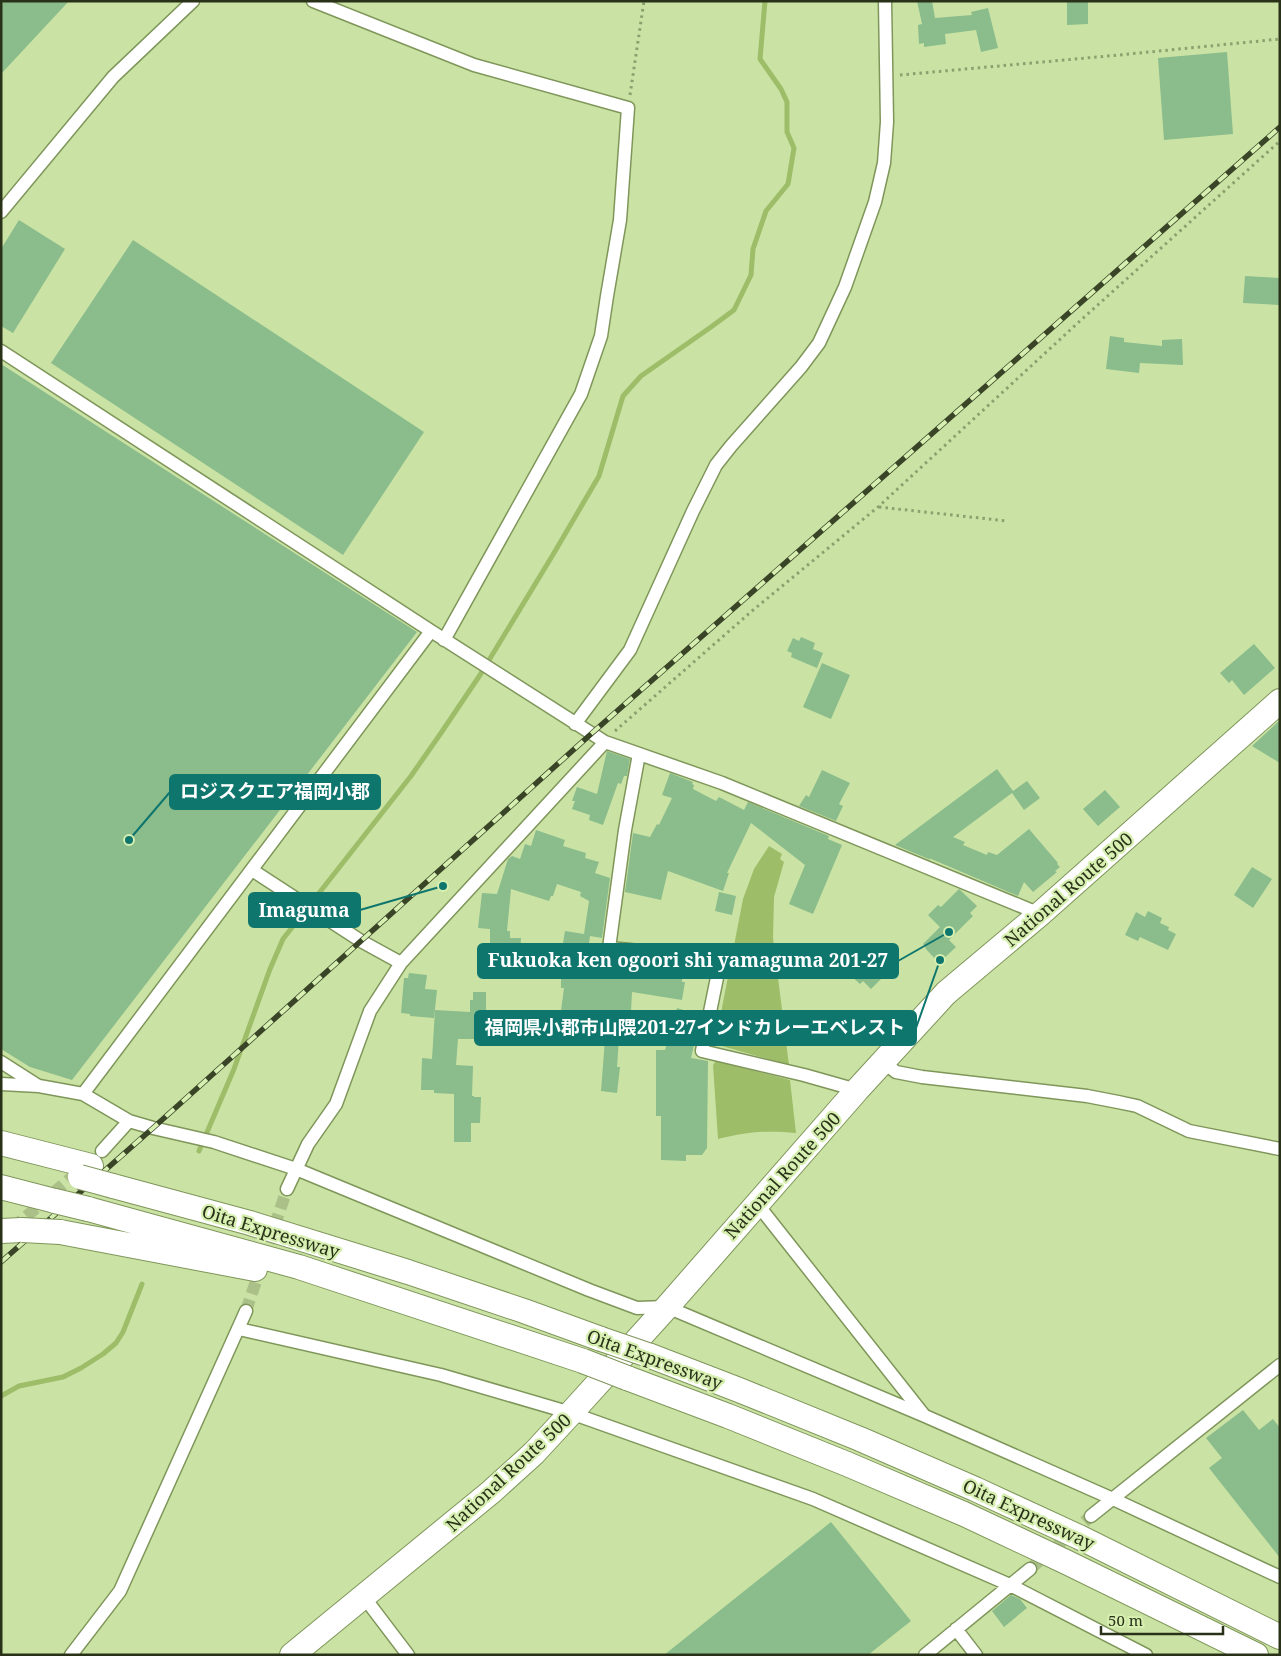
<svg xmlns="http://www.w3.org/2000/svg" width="1281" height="1656" viewBox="0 0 1281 1656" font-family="'Noto Serif','Noto Sans JP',serif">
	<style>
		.water { fill: #9ebd69 }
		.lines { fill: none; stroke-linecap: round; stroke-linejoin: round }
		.stream { stroke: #9ebd69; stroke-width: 5 }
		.building { fill: #8abc8c }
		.street-tunnel { stroke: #aac088; stroke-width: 12; stroke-dasharray: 12 6; stroke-linecap: butt }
		.street-casing { stroke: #7f965a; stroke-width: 15 }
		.highway-casing { stroke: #7f965a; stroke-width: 26 }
		.path { stroke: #8c9f6e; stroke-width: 3; stroke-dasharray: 2.5 4; stroke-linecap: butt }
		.street { stroke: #fff; stroke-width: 12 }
		.highway { stroke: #fff; stroke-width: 24 }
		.rail-casing { stroke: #3a4528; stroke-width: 5.5 }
		.rail { stroke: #d7f0b1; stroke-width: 4; stroke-dasharray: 11; stroke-linecap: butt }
		.highway-bridge-casing { stroke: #7f965a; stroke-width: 26; stroke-linecap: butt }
		.highway-bridge { stroke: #fff; stroke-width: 24 }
		.labels { text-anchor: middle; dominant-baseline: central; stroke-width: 4.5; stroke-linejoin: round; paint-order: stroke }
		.street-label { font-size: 18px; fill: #293219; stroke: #d7f0b1 }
		.leader { fill: none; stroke: #0f766e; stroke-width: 2 }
		.callout-dot { fill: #0f766e; stroke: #d7f0b1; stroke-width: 2 }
		.callout { fill: #0f766e; stroke: #0f766e; stroke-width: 2 }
		.callout-label { font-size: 19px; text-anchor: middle; font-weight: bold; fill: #fff }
	</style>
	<rect width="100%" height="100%" fill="#cae3a4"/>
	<path class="water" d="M769,846L782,854L780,859L784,862L774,897L773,938L789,1065L715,1044L743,899L754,869Z
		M716,1061L790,1080L796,1133C767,1130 746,1132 718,1139L713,1065Z"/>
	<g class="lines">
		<path class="stream" d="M199,1151L234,1069L270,969L283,939L411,776L441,733L480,675L554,553L599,476L623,396L641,376L711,327L734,310L751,275L753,249L766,211L788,184L794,148L787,132V102L781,89L760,59L765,1
			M1,1396L19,1386L63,1377L81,1368L103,1354L116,1343L123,1332L142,1284"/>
	</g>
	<path class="building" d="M1,1H69L1,74Z
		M917,1H932L935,18L972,15L971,12L988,8L998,48L981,52L976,30L945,34L946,44L924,47V43L919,44L918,25L922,24Z
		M1067,1H1088V24L1067,25Z
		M1227,52L1233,134L1164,140L1158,58Z
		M19,220L65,249L13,333L1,326V249Z
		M133,240L424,432L343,555L51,363Z
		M1245,276L1280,278V305L1243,303Z
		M1110,336L1124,338V342L1162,346V340L1182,339L1183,365L1140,363L1139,373L1106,369Z
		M1,364L417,632L72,1080L30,1067L1,1049Z
		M801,637L815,643L813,649L823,653L817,668L791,657L792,653L787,651L793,638L799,641Z
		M1254,644L1275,668L1244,695L1232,680L1229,683L1220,673Z
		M822,663L850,675L831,719L803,707Z
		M1280,720V763L1252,746Z
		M607,751L630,759L627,776H624L621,784L618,783L603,825L589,820L590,815L572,809L575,801H572L577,787L597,794Z
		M997,769L1013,791L1027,781L1040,798L1024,810L1012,793L953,837L965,842L963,845L987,855L988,852L997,855L1029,829L1058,863L1057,864L1060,867L1055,871L1057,872L1033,892L1024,882L1018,896L929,858L931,860L895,845Z
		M822,770L850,783L839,804L843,806L836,821L799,806L806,795L809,797Z
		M670,773L693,782L692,784L694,785L693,789L716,801L719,797L744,810L748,802L829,836L828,839L842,845L813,914L789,904L805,865L751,823L727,873H729L723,891L668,871L661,900L625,892L633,833L650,837L657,824L659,825L672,798L662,795Z
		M1105,790L1120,807L1098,826L1083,809Z
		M536,830L565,840L563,846L586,853L585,858L599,862L595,873L610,878L602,938L590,936L586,965L627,966V964L656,968L662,970L661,976L682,979V982H685L682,1000L632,992L630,1030H626L625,1039L619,1038L617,1067H620L617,1093L601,1091L605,1039L569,1035L570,1027L559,1026L564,988H561V955L565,931L584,934L589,901L580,896L581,892L557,884L553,896H551L549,901L511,889L507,931H510V938H521L520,956L490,955V929L478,928L482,893L497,894L508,859L512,856L520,859L525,844L531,846Z
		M1252,867L1272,879L1253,908L1234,895Z
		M959,889L977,906L970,913L973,916L949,940L956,947L939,963L925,948L926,947L923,944L940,927L928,915L938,905L941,907Z
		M719,892L736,896L732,915L715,911Z
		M1148,911L1162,918L1160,923L1169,927L1168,930L1176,934L1168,950L1140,937L1138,941L1125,935L1136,912L1145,917Z
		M860,948L874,961L877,958L890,970L871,989L863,981L860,984L849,974L852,972L844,964Z
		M409,973L427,975L425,989L437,990L434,1018L410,1016V1014L401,1013L404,978H408Z
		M473,992H486V1014H503V1018H505V1039H458L456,1065L473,1066L472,1096H474V1097H481L480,1123H471V1142H454V1094L434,1093V1090H421L422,1058L432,1059L435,1010L470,1012V1000H473Z
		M677,1008L696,1014L695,1017L700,1019L691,1058L708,1061L707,1148L702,1155H686V1161L661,1160V1116H656V1050H665Z
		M1243,1410L1259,1430L1273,1419L1280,1428V1558L1209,1468L1222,1458L1206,1438Z
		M831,1522L911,1621L868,1655H664Z
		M1011,1595L1020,1599L1027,1608L1004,1627L992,1611Z"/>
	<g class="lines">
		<path class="street-tunnel" d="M13,1228L81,1169
			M246,1311L287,1189
			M1030,1569L1091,1516"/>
		<g class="street-casing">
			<path id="street" d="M313,1L474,65L628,108L620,220L607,296L601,336L581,394L444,640
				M1,212L113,77L193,1
				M1,351L431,631L605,742L722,783L1040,914
				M575,724L630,650L693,511L716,465L731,446L801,367L819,343L845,287L875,202L884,163L887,122L885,1
				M639,754L625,830L609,948L630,950L720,963L702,1051L804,1075L857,1090
				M252,870L361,941L401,963
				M1,1062L37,1085
				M883,1062L896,1072L922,1077L1087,1096L1118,1102L1137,1106L1189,1131L1280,1149
				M1,1084L39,1086L83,1094L129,1121L153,1128L214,1142L296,1169L589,1290L637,1308L667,1307L925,1416L1113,1499L1280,1577
				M83,1094L431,631
				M102,1151L129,1121
				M287,1189L308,1144L336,1104L370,1011L401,963L605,742
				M758,1205L923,1414
				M239,1329L441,1375L571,1413L813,1499L1010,1585L1146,1655
				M1091,1516L1280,1365
				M364,1597L408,1655
				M956,1629L976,1655
				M71,1655L120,1591L246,1311
				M925,1655L1030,1569"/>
		</g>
		<g class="highway-casing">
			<path id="highway" d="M1,1143L91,1166
				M113,1186L250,1223L408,1272L524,1311L601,1339
				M1,1187L55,1201
				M88,1209L299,1267L583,1361
				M1,1231L22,1230
				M60,1232L255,1269
				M648,1355L739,1390L860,1439L975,1489L1079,1537L1280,1637
				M627,1378L728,1416L847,1464L964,1514L1066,1562L1256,1655
				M292,1655L491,1492L534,1453L571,1413L667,1307L857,1090L946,993L1040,914L1280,701"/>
		</g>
		<path class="path" d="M900,75L1119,55L1280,39
			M630,95L644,1
			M879,507L1007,521
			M615,731L752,611L878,507L1081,320L1280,141"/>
		<use href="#street" class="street"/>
		<use href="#highway" class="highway"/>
		<g class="rail-casing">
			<path id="rail" d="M1,1262L153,1128L591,734L1280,127"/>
		</g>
		<use href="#rail" class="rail"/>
		<g class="highway-bridge-casing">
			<path id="highway-bridge" d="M80,1177L113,1186
				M55,1201L88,1209
				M22,1230L60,1232
				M601,1339L648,1355
				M583,1361L627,1378"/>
		</g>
		<use href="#highway-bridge" class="highway-bridge"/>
	</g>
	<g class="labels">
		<g class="street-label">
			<text transform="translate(1068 889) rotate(-41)">National Route 500</text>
			<text transform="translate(782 1175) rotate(-48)">National Route 500</text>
			<text transform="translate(271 1231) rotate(17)">Oita Expressway</text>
			<text transform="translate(655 1359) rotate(20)">Oita Expressway</text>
			<text transform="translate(508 1472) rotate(-43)">National Route 500</text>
			<text transform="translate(1029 1514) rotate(25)">Oita Expressway</text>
		</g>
	</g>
	<path class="leader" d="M129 840L170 792M443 886L360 910M949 932L898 961M940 960L916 1028"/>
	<g class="callout-dot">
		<circle cx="129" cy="840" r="5"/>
		<circle cx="443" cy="886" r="5"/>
		<circle cx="949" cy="932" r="5"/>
		<circle cx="940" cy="960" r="5"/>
	</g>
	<g class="callout">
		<rect x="170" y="775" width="210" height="34" rx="5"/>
		<rect x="249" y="893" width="111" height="34" rx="5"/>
		<rect x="478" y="944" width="420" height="34" rx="5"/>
		<rect x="475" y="1011" width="441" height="34" rx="5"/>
	</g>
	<g class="callout-label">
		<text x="275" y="798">ロジスクエア福岡小郡</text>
		<text x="304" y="917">Imaguma</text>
		<text x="688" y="967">Fukuoka ken ogoori shi yamaguma 201-27</text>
		<text x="695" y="1034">福岡県小郡市山隈201-27インドカレーエベレスト</text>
	</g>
	<rect width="1281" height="1656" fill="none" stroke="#293219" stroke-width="5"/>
	<path d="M1101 1626v8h122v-8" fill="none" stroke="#293219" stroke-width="2.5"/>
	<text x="1108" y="1626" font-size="15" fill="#293219" stroke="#d7f0b1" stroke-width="4" paint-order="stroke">50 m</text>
</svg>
